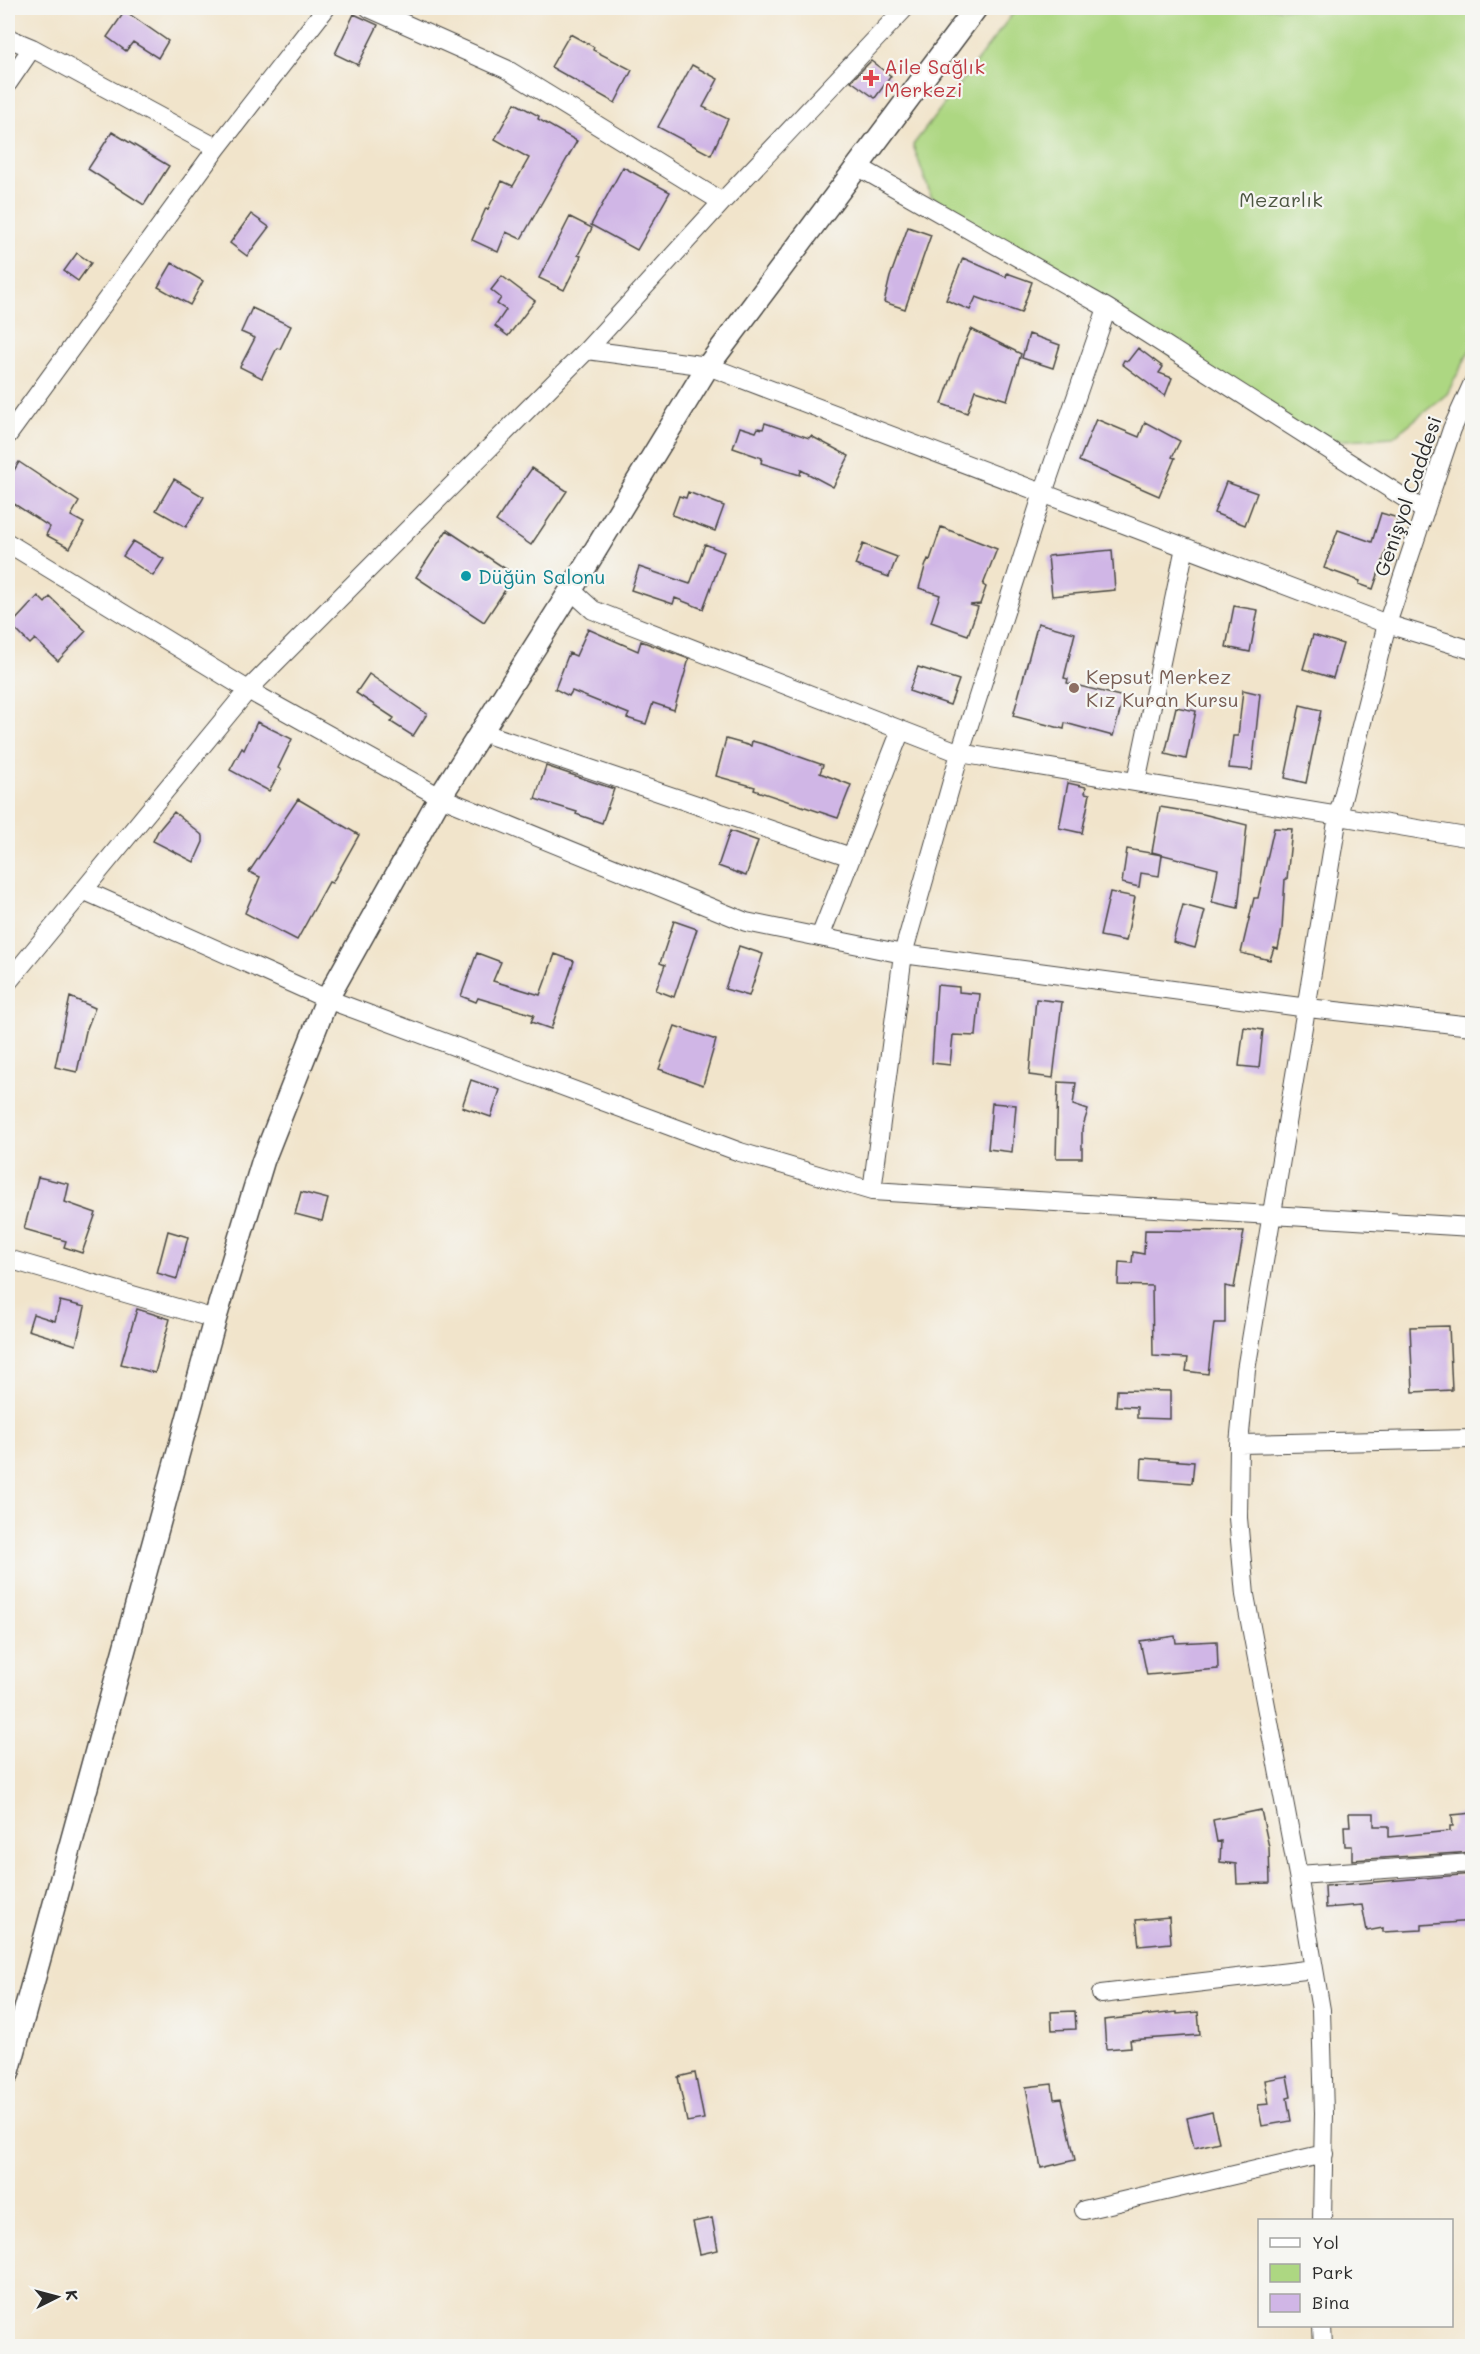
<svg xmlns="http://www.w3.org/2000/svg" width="1480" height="2354" viewBox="0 0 1480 2354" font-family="Mali,sans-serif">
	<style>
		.green { fill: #add782; stroke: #6c8156; stroke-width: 1.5 }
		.building { fill: #d0b6e6 }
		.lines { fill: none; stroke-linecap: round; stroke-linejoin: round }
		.minor-casing { stroke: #494743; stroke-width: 20 }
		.tertiary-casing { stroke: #494743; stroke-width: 25 }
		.minor { stroke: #fff; stroke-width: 18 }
		.tertiary { stroke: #fff; stroke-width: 22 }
		.health-dot { fill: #e0444e; stroke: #f6f6f2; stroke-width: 2 }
		.culture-dot { fill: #0f9aa8; stroke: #f6f6f2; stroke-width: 2 }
		.education-dot { fill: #8d6e63; stroke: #f6f6f2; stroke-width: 2 }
		.labels { text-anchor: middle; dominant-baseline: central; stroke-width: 4.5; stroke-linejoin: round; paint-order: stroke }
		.health-label { font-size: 20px; fill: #be3a42; stroke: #f6f6f2; text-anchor: start }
		.park-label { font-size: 20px; fill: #4c5641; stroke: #f6f6f2 }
		.street-label { font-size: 20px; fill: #2b2b2b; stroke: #f6f6f2 }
		.culture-label { font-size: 20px; fill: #0d838f; stroke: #f6f6f2; text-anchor: start }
		.education-label { font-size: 20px; fill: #785e54; stroke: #f6f6f2; text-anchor: start }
	</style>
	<rect width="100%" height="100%" fill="#f6f6f2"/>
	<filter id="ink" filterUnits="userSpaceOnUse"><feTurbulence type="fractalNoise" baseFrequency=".0167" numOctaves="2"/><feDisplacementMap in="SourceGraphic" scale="12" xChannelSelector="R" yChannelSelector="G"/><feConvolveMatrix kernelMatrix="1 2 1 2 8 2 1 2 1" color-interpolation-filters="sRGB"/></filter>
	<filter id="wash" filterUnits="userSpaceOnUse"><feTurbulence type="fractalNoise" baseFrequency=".008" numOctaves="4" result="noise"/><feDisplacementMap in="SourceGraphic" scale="24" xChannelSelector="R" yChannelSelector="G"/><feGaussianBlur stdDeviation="1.35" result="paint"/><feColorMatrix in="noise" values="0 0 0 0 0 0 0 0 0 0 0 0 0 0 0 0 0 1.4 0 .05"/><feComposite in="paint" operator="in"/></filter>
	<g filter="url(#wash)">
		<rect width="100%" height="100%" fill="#f1e4cb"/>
		<path class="green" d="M1017,8H1472V346L1447,394L1393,437L1303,443L931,196L913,145Z"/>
		<g id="blocks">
			<path class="building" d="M125,11L168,41L158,58L133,42L126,51L107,37Z
				M354,14L378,25L358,65L335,54Z
				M570,34L594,47L593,50L632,70L615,103L551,67Z
				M871,61L891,76L875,98L851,81Z
				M692,65L718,79L703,107L728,119L711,155L658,127Z
				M515,103L539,116L538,119L577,141L521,239L506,232L498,252L472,240L486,208L488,209L502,181L513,186L529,158L495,139Z
				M112,132L169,166L144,205L88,169Z
				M623,167L670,192L637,250L591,225Z
				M251,214L269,227L247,256L230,243Z
				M570,217L592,228L578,255L581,256L564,290L539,278Z
				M908,227L931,235L905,309L884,302L890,277Z
				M77,253L91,263L78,281L64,271Z
				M963,258L1006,277L1007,273L1032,282L1021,313L976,297L970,310L946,300Z
				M172,263L203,281L190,305L158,287Z
				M502,276L535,301L508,336L495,326L506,310L497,304L501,298L491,290Z
				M252,308L291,326L280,349L277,348L262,378L240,367L255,338L241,332Z
				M971,329L1021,354L1007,400L975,390L967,413L942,404L959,356Z
				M1029,334L1060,345L1053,368L1022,358Z
				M1138,348L1163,367L1159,373L1172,378L1165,396L1122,364L1124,360L1128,361Z
				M1096,419L1139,437L1145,422L1180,441L1172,457L1175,458L1159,496L1079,461Z
				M765,423L809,438L811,436L849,456L833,487L801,470L800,475L761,463L762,458L733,448L740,427L756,432L758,428L763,429Z
				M19,462L79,502L71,516L84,523L70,548L46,535L50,527L8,500V480Z
				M532,468L567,491L531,545L496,521Z
				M174,479L204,497L186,527L156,510Z
				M1226,482L1257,493L1245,525L1214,513Z
				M688,492L724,506L715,531L672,515L679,496L686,498Z
				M1381,513L1398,518L1373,589L1359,584L1360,581L1324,568L1338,530L1372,542Z
				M941,527L997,549L983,585L986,587L980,604L970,605L978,607L968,635L931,622L940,595L919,588L925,567L928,559L930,560Z
				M447,530L515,575L484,622L416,577Z
				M133,541L164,559L153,576L123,556Z
				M705,544L724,552L703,609L675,598L673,604L631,590L639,567L690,584Z
				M863,544L897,557L889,577L855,565Z
				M1112,550L1115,590L1052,596L1048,556Z
				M38,596L45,603L50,597L86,631L58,661L35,639L30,644L11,625Z
				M1234,606L1258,610L1250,652L1226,647Z
				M1038,623L1075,633L1064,678L1068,679L1067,683L1124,697L1113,736L1065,723L1064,729L1013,716Z
				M588,629L638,651L641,641L689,659L674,710L653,703L646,724L627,718L629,714L572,691L569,696L555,689L569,653L576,656Z
				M1313,635L1343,644L1333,678L1303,669Z
				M918,667L959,680L950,705L909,691Z
				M369,674L427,714L413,736L391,722L394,718L356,693Z
				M1243,690L1260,694L1252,770L1229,768L1233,736H1238Z
				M1300,705L1321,710L1306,783L1285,778Z
				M1176,707L1196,711L1186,759L1165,754Z
				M257,722L292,739L278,768L281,770L269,791L230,770L242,748L244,750Z
				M726,739L751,746L752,741L766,745L823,765L820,773L851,785L838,818L754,790L755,787L716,776Z
				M546,766L614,789L602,823L576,814L577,812L535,799Z
				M1068,783L1086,787L1085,793L1090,794L1082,833L1059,828Z
				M298,799L359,835L332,883L329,882L297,940L245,913L260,877L249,872Z
				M1160,807L1203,814L1247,825L1238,908L1212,902L1218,869L1152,852Z
				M174,812L203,836V842L194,862L153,841L158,831Z
				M1274,828L1292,829L1287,879H1285L1282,929L1278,949L1274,948L1270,960L1241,953L1254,898H1258Z
				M730,831L758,841L746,876L718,866Z
				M1127,849L1162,855L1159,876L1141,873L1139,887L1122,883Z
				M1110,892L1135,897L1126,941L1100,936Z
				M1183,905L1205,911L1195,948L1173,942Z
				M674,921L697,929L674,997L656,990L665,965L660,963Z
				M739,946L763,954L749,996L725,989Z
				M477,953L501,962L493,981L540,995L555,954L574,961L551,1029L531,1022L534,1015L478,998L476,1002L461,996Z
				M937,985L959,987V992L980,994L976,1036L953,1035L950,1065L932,1063Z
				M70,997L95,1008L86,1031L77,1072L55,1067Z
				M1036,999L1062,1002L1053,1078L1029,1075Z
				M675,1026L716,1040L703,1085L659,1069Z
				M1244,1027L1263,1030L1259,1068L1239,1066Z
				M471,1080L500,1090L491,1117L462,1107Z
				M1058,1082L1076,1083L1073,1105L1088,1110L1082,1129V1158H1056Z
				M992,1103L1016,1105L1012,1152L988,1149Z
				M38,1177L69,1184L65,1202L96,1213L82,1253L64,1247L66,1241L24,1229Z
				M301,1192L328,1199L322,1221L295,1214Z
				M1145,1230L1244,1231L1234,1288L1225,1286V1323H1214L1208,1374L1186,1371L1188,1358L1153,1356L1152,1286L1118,1285L1119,1262L1132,1263L1133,1252L1144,1254Z
				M168,1231L188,1237L177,1279L157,1273Z
				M60,1301L85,1307L76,1345L28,1330L33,1314L55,1321Z
				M137,1309L170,1319L155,1373L121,1364Z
				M1449,1326L1452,1390L1413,1392L1410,1327Z
				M1117,1390L1170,1391V1419L1137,1418V1407L1116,1406Z
				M1142,1458L1194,1462L1192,1483L1141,1479Z
				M1175,1636L1176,1643L1217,1641L1218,1669L1147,1675L1140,1641Z
				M1261,1810L1269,1847L1270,1883L1237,1884L1236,1864L1220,1862L1221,1841L1217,1842L1213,1820Z
				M1349,1813H1374V1826H1389V1837L1450,1831V1826H1453L1452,1815L1473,1813V1852L1352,1860V1846H1345L1344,1826H1350Z
				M1473,1874V1921L1422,1925V1930L1383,1932V1928L1367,1931L1362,1905L1326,1908L1325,1886Z
				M1169,1917L1171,1943L1139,1946L1136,1920Z
				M1075,2011L1076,2029L1052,2030L1051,2012Z
				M1177,2012V2014L1198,2012L1200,2035L1130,2040L1131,2047L1106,2049L1104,2020Z
				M695,2073L704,2119L687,2122L678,2077Z
				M1287,2076L1291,2097L1287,2098L1291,2121L1262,2126L1258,2105L1269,2104L1265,2080Z
				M1052,2084L1054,2099L1062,2098L1075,2160L1041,2168L1026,2087Z
				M1212,2112L1219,2142L1194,2148L1187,2118Z
				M712,2218L718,2250L700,2254L693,2222Z"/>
		</g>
	</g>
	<g filter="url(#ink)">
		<use href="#blocks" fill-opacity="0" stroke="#494743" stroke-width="1.5"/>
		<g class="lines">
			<g class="minor-casing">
				<path id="minor" d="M369,8L506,69L722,202
					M8,38L32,48L217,148
					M8,83L32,48
					M857,166L1107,308L1425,511
					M587,350L708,366L1387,624L1472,650
					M8,435L217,148L326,8
					M8,543L248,690L440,797L746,922L903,954L1308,1008L1472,1026
					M571,590L593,610L960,753L1472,838
					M481,732L851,857
					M1136,782L1185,547
					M83,890L327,999L740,1152L872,1191L1472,1227
					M820,937L901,730
					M8,982L248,690L587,350L722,202L905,8
					M872,1191L903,954L960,753L1043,493L1107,308
					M8,1259L215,1319
					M1239,1444L1472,1439
					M1298,1875L1472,1863
					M1101,1994L1314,1969
					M1084,2210L1324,2154
					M1322,2220L1324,2113L1321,2010L1298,1875L1245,1595L1238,1518L1239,1444L1246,1370L1338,816L1387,624L1452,429L1472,385
					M1322,2326L1323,2346"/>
			</g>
			<g class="tertiary-casing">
				<path id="tertiary" d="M8,2073L215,1319L263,1161L327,999L440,797L571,590L708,366L976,8"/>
			</g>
			<use href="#minor" class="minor"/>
			<use href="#tertiary" class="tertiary"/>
		</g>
	</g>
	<path class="health-dot" d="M868 69h6v6h6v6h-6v6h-6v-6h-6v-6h6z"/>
	<circle class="culture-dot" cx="466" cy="576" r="6"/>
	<circle class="education-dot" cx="1074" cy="688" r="6"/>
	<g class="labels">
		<g class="health-label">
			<text x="884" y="66">Aile Sağlık<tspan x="884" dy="23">Merkezi</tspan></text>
		</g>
		<g class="park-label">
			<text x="1281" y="199">Mezarlık</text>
		</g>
		<g class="street-label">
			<text transform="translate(1407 496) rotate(-71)">Genişyol Caddesi</text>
		</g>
		<g class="culture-label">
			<text x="478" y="576">Düğün Salonu</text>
		</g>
		<g class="education-label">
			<text x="1086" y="676">Kepsut Merkez<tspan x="1086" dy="23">Kız Kuran Kursu</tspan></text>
		</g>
	</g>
	<rect width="1480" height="2354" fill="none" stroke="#f6f6f2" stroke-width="30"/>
	<rect x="1258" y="2219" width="195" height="108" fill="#f6f6f2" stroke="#a5a5a2" stroke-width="1.5"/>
	<rect x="1270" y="2238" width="30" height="9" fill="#ffffff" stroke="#a5a5a2" stroke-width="1.5"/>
	<text x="1312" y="2249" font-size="18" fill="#2b2b2b">Yol</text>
	<rect x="1270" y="2264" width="30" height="18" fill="#add782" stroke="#a5a5a2" stroke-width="1.5"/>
	<text x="1312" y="2279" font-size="18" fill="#2b2b2b">Park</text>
	<rect x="1270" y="2294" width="30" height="18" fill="#d0b6e6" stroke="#a5a5a2" stroke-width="1.5"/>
	<text x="1312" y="2309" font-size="18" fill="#2b2b2b">Bina</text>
	<g transform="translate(57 2297) rotate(84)" stroke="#f6f6f2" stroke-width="4.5" paint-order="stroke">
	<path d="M0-4.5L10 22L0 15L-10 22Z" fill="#2b2b2b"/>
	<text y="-9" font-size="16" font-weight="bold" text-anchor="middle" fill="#2b2b2b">K</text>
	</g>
</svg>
